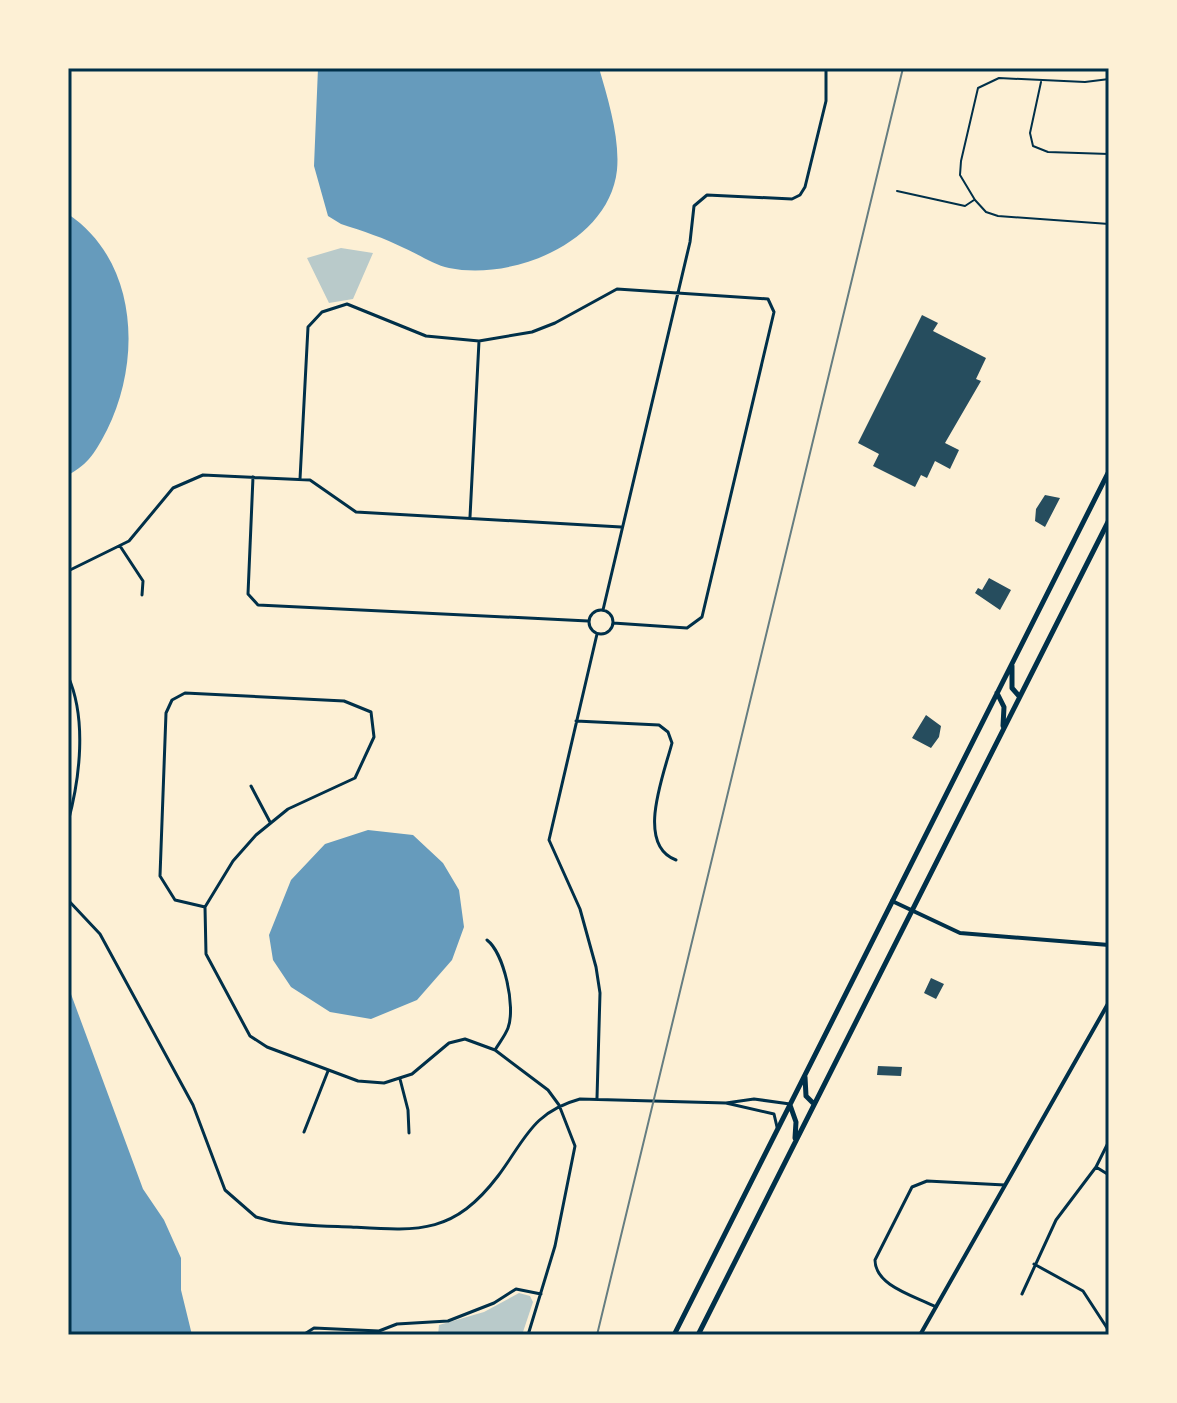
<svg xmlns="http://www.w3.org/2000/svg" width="1177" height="1403" viewBox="0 0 1177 1403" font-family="Helvetica,sans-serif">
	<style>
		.green { fill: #b9caca }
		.water { fill: #669bbc }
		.building { fill: #264d5e }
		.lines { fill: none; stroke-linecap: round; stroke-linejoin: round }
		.service { stroke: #003049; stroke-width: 2 }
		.minor { stroke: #003049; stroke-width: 3 }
		.tertiary { stroke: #003049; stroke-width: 4 }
		.primary { stroke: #003049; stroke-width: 5 }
		.rail { stroke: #657d81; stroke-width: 2 }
		.neatline { fill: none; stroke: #003049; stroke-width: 3 }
	</style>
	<rect width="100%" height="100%" fill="#fdf0d5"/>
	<path class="green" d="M341,248L373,253L353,299L329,303L307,258Z
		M519,1293L530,1296L533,1302L522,1335H438L439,1325L484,1312Z"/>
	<path class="water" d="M318,68H599C608,99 620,138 617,170C609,243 512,281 449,268C434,265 418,254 404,248C384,238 363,231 341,224L328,216L314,166Z
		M68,214C138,261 142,360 107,430C96,451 89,464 68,475Z
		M368,830L413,835L443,863L459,890L464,927L452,960L417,1000L371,1019L330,1012L291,987L273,960L269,935L291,880L325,844Z
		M68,986L143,1189L164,1220L181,1258V1290L192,1335H68Z"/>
	<path class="building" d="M922,315L938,323L933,331L986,358L976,379L981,381L945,443L959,450L950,469L935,461L927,478L921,475L915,487L873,466L879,454L858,443Z
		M1045,495L1060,498L1045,527L1035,521L1036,509Z
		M989,578L1011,590L1000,610L975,593L978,588L982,590Z
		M926,715L941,726L939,737L931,748L912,738Z
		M931,978L944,984L936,999L924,993Z
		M878,1066L902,1067L901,1076L877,1075Z"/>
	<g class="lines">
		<path class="service" d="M1109,79L1085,82L999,78L978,88L961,161L960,175L975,200L986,212L998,216L1109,224
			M1041,82L1030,133L1033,146L1048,152L1109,154
			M897,191L965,206L974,200"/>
		<path class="minor" d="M253,477L248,594L258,605L588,621
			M300,479L308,327L322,312L347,304L426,336L479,341L532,332L555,323L617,289L768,299L774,312L702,617L687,628L613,623
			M470,517L479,341
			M120,546L143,581L142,595
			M68,571L129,541L173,488L203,475L310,480L356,512L621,527
			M589 622a12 12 0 1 1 24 0a12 12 0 1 1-24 0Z
			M603,610L690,242L694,206L707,195L792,199L800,195L805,187L826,101V68
			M68,676C87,719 80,778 68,822
			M576,721L659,725L668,732L672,743C664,774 635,845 676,860
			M251,786L270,822
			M68,900L100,934L193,1105L225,1190L256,1217L271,1221C298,1226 324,1226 351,1227C418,1231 453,1235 498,1176C525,1140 532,1112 580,1099L726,1103L754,1099L790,1104
			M205,907L175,900L160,876L166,713L172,700L185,693L344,701L371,712L374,737L355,778L288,809L256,835L233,861L205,907L206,954L250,1036L267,1047L358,1081L384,1083L412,1074L449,1043L465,1039L495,1050L548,1090L559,1105L575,1146L555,1246L528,1335
			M487,940C504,953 516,1007 508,1028C505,1036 499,1043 495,1050
			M400,1079L408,1110L409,1133
			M597,1098L600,993L596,967L580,909L549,840L597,634
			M726,1103L774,1114L777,1127
			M304,1132L328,1071
			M1096,1167L1109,1175
			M1034,1264L1083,1291L1109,1331
			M1022,1294L1056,1220L1096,1167L1109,1141
			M936,1307C915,1296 875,1286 875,1260L912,1187L927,1181L1005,1185
			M303,1335L314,1328L379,1331L397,1324L448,1321L494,1303L516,1289L541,1294"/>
		<path class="tertiary" d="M892,901L960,933L1109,945
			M920,1335L1109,1002"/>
		<path class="primary" d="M1012,666V688L1019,696
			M997,693L1004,707L1003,726
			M805,1077L806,1096L814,1104
			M790,1105L796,1122L795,1138
			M674,1335L1109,471
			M698,1335L1109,520"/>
		<path class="rail" d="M597,1335L903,68"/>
	</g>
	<rect width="1177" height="1403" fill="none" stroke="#fdf0d5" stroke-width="140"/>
	<rect x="70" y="70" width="1037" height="1263" class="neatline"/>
</svg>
